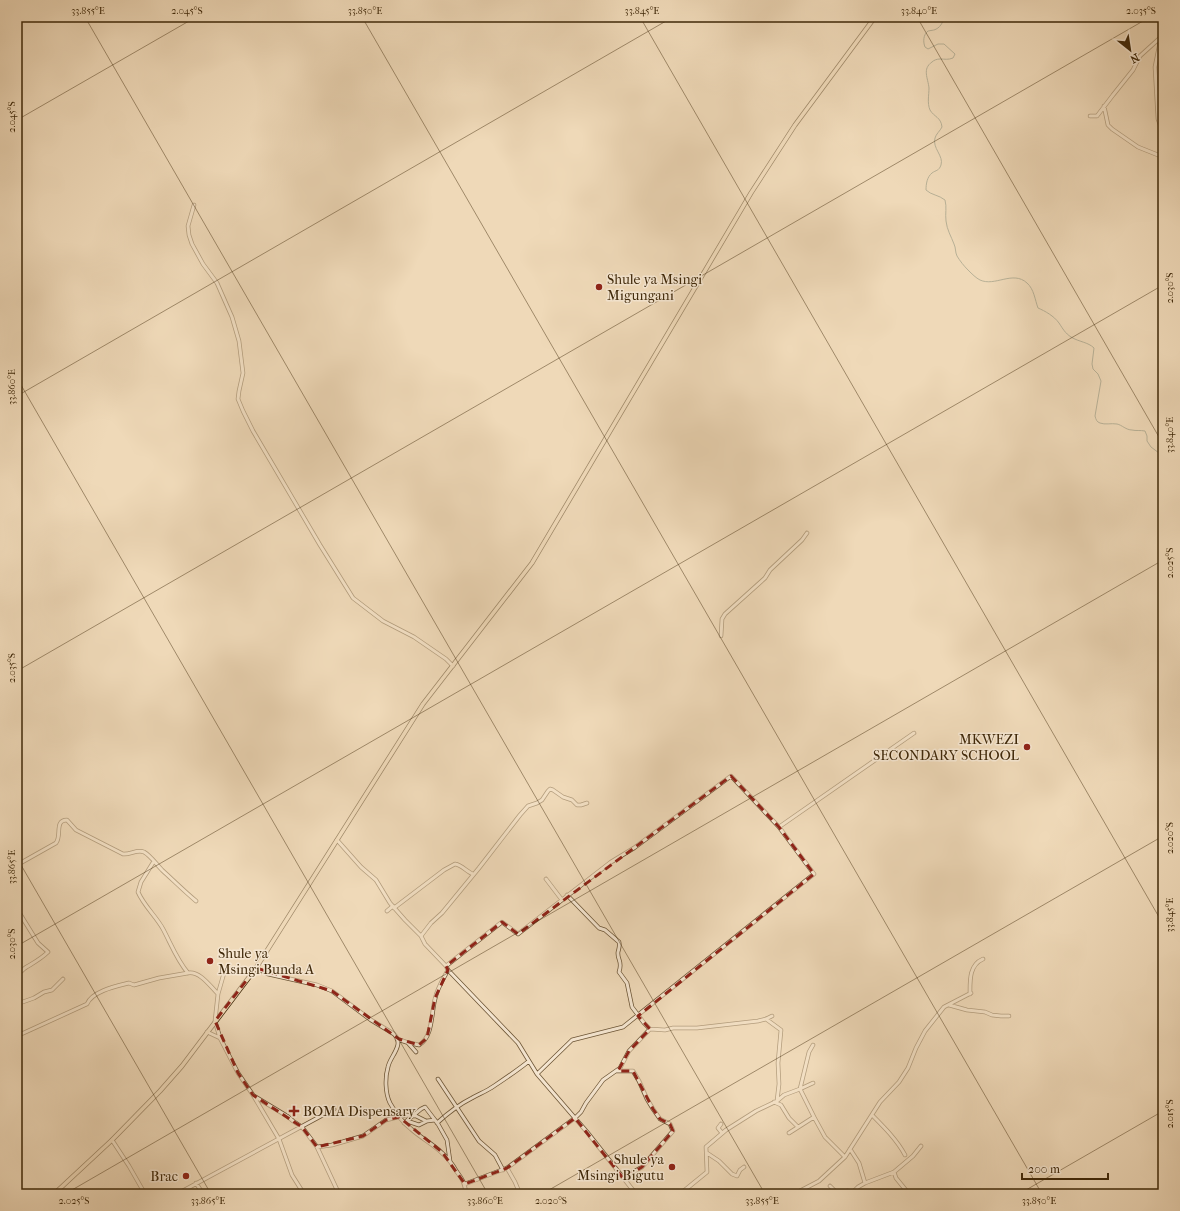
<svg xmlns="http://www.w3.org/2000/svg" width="1180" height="1211" viewBox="0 0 1180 1211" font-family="'IM FELL French Canon',serif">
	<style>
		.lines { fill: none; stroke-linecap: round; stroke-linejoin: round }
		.stream { stroke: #76806e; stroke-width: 1 }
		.minor-casing { stroke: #6b5435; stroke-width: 4.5 }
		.major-casing { stroke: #3f2809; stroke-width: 5 }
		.minor { stroke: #f5e6d1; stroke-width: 3 }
		.major { stroke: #efd9b8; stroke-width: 3.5 }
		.marked { fill: none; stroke: #8f2418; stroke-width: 3; stroke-dasharray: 8 5; stroke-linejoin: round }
		.ticks { fill: none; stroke: #3f2809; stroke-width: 1; stroke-opacity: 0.45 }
		.poi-dot { fill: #8f2418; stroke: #f5e6d1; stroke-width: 1.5 }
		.labels { text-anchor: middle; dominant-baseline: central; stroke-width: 3; stroke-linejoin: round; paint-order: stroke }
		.poi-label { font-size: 14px; fill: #3f2809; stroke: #f5e6d1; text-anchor: start }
		.neatline { fill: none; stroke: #3f2809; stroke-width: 1.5 }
		.ticks-label { font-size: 10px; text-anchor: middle; fill: #3f2809 }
	</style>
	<rect width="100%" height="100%" fill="#efd9b8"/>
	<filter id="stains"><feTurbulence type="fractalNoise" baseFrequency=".005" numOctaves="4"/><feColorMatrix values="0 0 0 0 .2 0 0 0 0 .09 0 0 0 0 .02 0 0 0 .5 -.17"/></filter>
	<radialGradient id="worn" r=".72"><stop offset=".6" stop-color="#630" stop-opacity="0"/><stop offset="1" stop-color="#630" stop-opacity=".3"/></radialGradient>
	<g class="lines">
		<path class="stream" d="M944,17C943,23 940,28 934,30C934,30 928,31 928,31C923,35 923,42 925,47L928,49L938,44H944L955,54L953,58C948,60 945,59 940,59C937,59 934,60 932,62C922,69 928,78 929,88C929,95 927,103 930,110C934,117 941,117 942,127C940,131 936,134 935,138C932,148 944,156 941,165C939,171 936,170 932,173C927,177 926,184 926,190C931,195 939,195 945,200C947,207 945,214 946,221C947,230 951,236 954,244C956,248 955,252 957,256C960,261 964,266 968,270C972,274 976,278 980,280C995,287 1013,270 1027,283C1034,289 1035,300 1038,308C1045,311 1054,316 1059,323C1063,329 1065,333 1071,337C1079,342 1088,342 1094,348L1092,364L1093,369L1098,374L1101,381L1095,416C1096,420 1097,422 1100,423C1105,425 1111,423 1117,424C1122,425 1126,430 1132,430C1136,431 1140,430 1145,431L1147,436V441L1151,447L1163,456"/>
		<g class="minor-casing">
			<path id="minor" d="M1163,17L1161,31V37L1155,67L1158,119L1163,133
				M1104,106L1108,125L1112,129L1138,147L1163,157
				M1090,116H1097L1113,95L1133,70L1140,56L1161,37
				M194,205L188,226L189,235L192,244L203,264L217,283L232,317L239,341L243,373L239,391L238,399L243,411L253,431L320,545L353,598L383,621L414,637L446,659L453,666
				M721,636L722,619L725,614L765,578L770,570L802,540L807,533
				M337,840L361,867L376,880L390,903L405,920L421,936L425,944L446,966L448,970L518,1043L537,1074L587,1132L636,1194
				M154,861L141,882L138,892C144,906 156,916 163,929C171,944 177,960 188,973
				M17,865L56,843C62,836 54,820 67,820L76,830L123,854C130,855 137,849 144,852C151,856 156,864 162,870C173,880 184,891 196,901
				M546,879L562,900
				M567,895L599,928L605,930L619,942C620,946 619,948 618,952C617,960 623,961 619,972L627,983L632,1007L644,1023L650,1029
				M394,908L444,870L455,864C462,865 467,872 473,874
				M17,909L38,943L48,952C41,959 33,963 25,968C21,971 21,973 17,974
				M387,911L393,906
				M421,936L431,923L442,913L479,868L520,815L528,806L537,803L542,800L548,791L550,789L553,790L563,797L572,800L577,805H581L587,803
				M446,966L502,922L518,934L611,862L634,848L731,776L779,827
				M256,968L268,974L317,985L332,991L371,1020L394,1034C405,1045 390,1056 388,1067C385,1077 385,1093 390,1103C395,1112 402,1122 411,1129C421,1138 433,1144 442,1153C448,1158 453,1165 457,1172C463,1180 465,1184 466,1194
				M218,994L224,973
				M970,994C970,981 969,965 983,959
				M17,1004L34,998L44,992L52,990L63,979
				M949,1005L967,1010L985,1012L992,1015L1001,1016H1009
				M207,1032L220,1038
				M17,1036L87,1004C92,991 117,986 129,983L134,985L159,978L188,973C200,971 210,986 218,994L215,1021L220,1038L238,1073L253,1095L279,1139L292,1175L304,1194
				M397,1039L406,1042L419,1045C433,1037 431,1014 435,999C437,989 443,979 448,970
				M408,1043L416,1052
				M616,1071H633L639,1081L647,1099L653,1109L660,1119L670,1124L673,1131L642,1167L623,1178
				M537,1074L572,1040L623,1027L814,874L779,827L914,733
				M438,1079L479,1141L495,1155L503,1170
				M813,1083L800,1089L809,1052L813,1045
				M254,1096L287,1116L293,1121L302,1127L317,1147L332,1145L363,1136L386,1120L406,1115L416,1116L426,1121
				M777,1101L784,1095L800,1089L814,1117L789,1133
				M774,1102L781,1105L789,1118L798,1127
				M872,1115C884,1127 897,1140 905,1155
				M814,1117L825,1137L845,1157
				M407,1121L419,1125L427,1121L435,1120
				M404,1123L421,1109L425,1107L438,1124L447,1140L450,1161
				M437,1123C448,1113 460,1104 472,1098C479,1094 487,1091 494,1086C506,1078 518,1070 529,1061
				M721,1124L718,1128L722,1133
				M112,1140L129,1166L145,1194
				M317,1147L339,1194
				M850,1149L859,1163L865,1183L894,1172L896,1178L909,1194
				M707,1153L719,1161L732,1174L737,1176L740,1170L744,1167
				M507,1168L515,1182L520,1194
				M894,1172L913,1156L921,1146
				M196,1183L203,1194
				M465,1184L507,1168L575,1118L581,1112L586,1103L603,1080L620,1068L629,1051L650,1029L665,1030L673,1028H697L758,1021L766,1019L772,1016
				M830,1186L838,1194
				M177,1194L334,1109
				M680,1194L707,1172L706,1147L726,1130L756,1111L777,1101L779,1084L778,1063L781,1030L766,1019
				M794,1194L819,1181L845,1157L880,1102L899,1082L908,1068L916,1048L925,1031L944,1007L971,993
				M839,1194L847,1191L853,1192L858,1187L865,1183
				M1117,1194L1131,1192L1163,1191"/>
		</g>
		<g class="major-casing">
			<path id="major" d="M54,1194L112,1140L160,1091L182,1066L256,968L423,704L532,563L751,193L795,125L875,17"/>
		</g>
		<use href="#minor" class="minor"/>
		<use href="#major" class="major"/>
	</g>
	<path d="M0 0H1180V1211H0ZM731,776L779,827L814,874L638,1016L650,1029L629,1051L618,1071H633L653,1109L660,1119L670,1124L673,1131L642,1167L623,1178L575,1118L507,1168L465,1184L442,1152L399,1117L386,1120L363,1136L317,1147L302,1127L253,1095L238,1073L215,1021L256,968L332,991L399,1039L419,1045L427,1038L435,998L448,970L446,966L502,922L518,934Z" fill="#efd9b8" fill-opacity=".55" fill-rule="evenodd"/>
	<path class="marked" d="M731,776L779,827L814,874L638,1016L650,1029L629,1051L618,1071H633L653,1109L660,1119L670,1124L673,1131L642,1167L623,1178L575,1118L507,1168L465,1184L442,1152L399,1117L386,1120L363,1136L317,1147L302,1127L253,1095L238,1073L215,1021L256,968L332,991L399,1039L419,1045L427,1038L435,998L448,970L446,966L502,922L518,934Z"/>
	<path class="ticks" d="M85,17L765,1194M362,17L1042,1194M640,17L1163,924M917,17L1163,444M17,120L196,17M17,378L488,1194M17,396L673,17M17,671L1150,17M17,858L211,1194M17,946L1163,285M65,1194L1163,560M542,1194L1163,836M1019,1194L1163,1111"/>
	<g class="poi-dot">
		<circle cx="599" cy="287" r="4"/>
		<circle cx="1027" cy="747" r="4"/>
		<circle cx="210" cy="961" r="4"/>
		<path d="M292 1105h4v4h4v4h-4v4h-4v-4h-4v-4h4z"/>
		<circle cx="672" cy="1167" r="4"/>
		<circle cx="186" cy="1176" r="4"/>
	</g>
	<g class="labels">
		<g class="poi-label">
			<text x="607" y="279">Shule ya Msingi<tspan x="607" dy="16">Migungani</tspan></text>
			<text x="1019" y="739" text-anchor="end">MKWEZI<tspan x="1019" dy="16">SECONDARY SCHOOL</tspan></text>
			<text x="218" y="953">Shule ya<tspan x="218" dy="16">Msingi Bunda A</tspan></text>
			<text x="303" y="1111">BOMA Dispensary</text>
			<text x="664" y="1159" text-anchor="end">Shule ya<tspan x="664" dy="16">Msingi Bigutu</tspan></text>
			<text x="178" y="1176" text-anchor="end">Brac</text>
		</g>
	</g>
	<rect width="1180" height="1211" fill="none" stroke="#efd9b8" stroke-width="44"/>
	<g transform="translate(1130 50) rotate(150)" stroke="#f5e6d1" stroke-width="3" paint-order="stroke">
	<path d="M0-3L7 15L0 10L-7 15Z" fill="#3f2809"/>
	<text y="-6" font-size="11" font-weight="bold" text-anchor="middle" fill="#3f2809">N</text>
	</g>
	<path d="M1022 1173v6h86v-6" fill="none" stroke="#3f2809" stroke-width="2"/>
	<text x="1028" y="1173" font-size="12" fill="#3f2809" stroke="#f5e6d1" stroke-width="3" paint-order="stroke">200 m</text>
	<rect x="22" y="22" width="1136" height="1167" class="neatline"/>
	<g class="ticks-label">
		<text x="88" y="14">33.855°E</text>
		<text x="187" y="14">2.045°S</text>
		<text x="365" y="14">33.850°E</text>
		<text x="642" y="14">33.845°E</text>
		<text x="919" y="14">33.840°E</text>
		<text x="1141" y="14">2.035°S</text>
		<text transform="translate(11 117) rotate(-90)" y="4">2.045°S</text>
		<text transform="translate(1169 288) rotate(-90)" y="4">2.030°S</text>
		<text transform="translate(11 387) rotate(-90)" y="4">33.860°E</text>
		<text transform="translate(1169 435) rotate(-90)" y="4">33.840°E</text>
		<text transform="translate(1169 563) rotate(-90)" y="4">2.025°S</text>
		<text transform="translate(11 668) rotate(-90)" y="4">2.035°S</text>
		<text transform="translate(1169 838) rotate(-90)" y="4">2.020°S</text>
		<text transform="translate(11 867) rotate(-90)" y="4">33.865°E</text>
		<text transform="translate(1169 915) rotate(-90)" y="4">33.845°E</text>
		<text transform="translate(11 944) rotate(-90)" y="4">2.030°S</text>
		<text transform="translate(1169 1114) rotate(-90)" y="4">2.015°S</text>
		<text x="74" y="1204">2.025°S</text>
		<text x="208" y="1204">33.865°E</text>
		<text x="485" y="1204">33.860°E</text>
		<text x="551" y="1204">2.020°S</text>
		<text x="762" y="1204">33.855°E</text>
		<text x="1039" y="1204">33.850°E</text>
	</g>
	<rect width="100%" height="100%" filter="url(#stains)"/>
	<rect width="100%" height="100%" fill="url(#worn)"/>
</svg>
